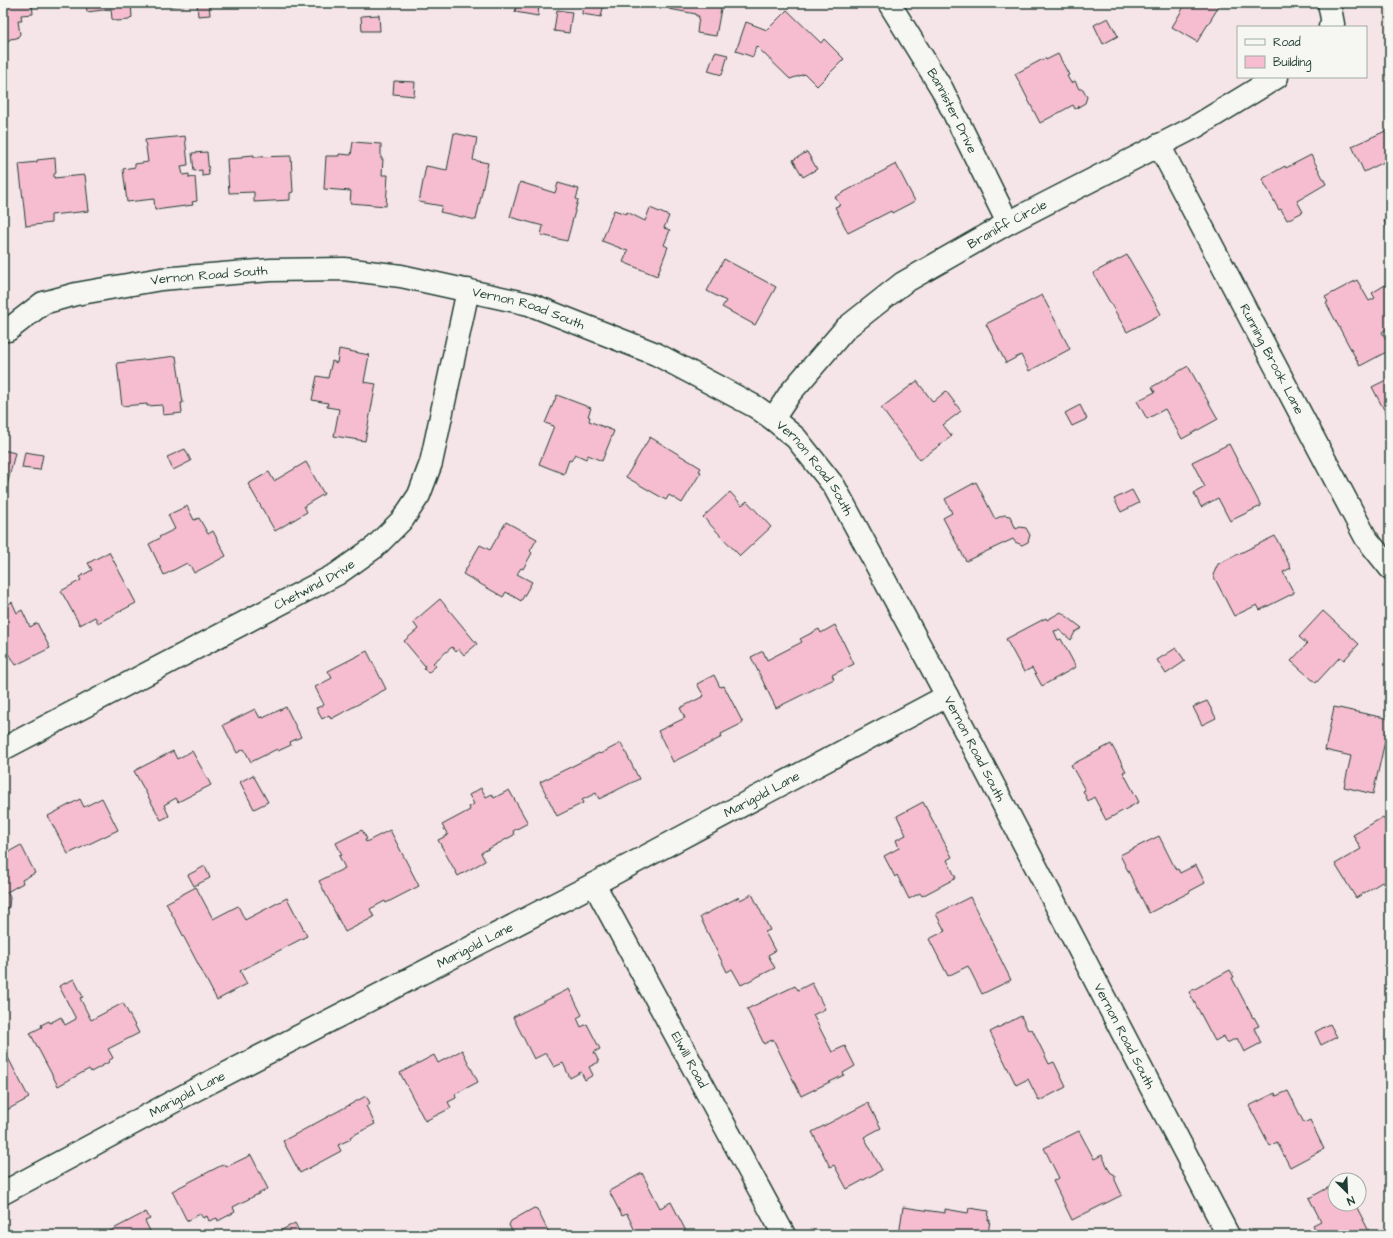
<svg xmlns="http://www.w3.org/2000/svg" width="1393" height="1238" viewBox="0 0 1393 1238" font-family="'Architects Daughter',sans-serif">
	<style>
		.building { fill: #f6bdd1; stroke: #1f3d34 }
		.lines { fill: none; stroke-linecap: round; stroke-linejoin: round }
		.street-casing { stroke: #1f3d34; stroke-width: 25 }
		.street { stroke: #f6f6f2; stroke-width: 22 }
		.labels { text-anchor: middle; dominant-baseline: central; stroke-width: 3.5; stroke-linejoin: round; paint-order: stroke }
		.street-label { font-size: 13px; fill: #1f3d34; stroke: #f6f6f2 }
	</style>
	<rect width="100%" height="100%" fill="#f6e5e8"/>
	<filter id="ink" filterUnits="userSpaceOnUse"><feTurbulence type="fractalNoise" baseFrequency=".025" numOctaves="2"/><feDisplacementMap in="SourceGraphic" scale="8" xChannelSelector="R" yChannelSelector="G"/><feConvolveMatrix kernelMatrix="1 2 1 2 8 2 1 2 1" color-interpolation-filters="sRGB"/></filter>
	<g filter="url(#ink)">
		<path class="building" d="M3,3H32L33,14L21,15L22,21H18L20,34L17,38L10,39L7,43H3Z
			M86,3H131L132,17L129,20L116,21L112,19L111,9L87,12Z
			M170,3H209L210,15L198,16L197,3L170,6Z
			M277,3H314L277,7Z
			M517,3H539L538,16L515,12Z
			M583,3H604L601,17L582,14Z
			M607,3H636L635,8Z
			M670,3H722L716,36L697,33L699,16H696V14L669,9Z
			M1182,3H1221L1197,42L1172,27L1185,5Z
			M557,10L572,12L569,33L554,31Z
			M787,10L821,43L824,39L844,59L817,86L805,74L790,79L756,46L753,57L736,51L746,22L767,30Z
			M379,15L380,31H362L361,16Z
			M1108,18L1118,36L1103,44L1094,25Z
			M715,52L728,55L722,75L708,71Z
			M1058,54L1069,75L1067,76L1071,83L1075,81L1079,89H1083L1087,97L1085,103L1075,109L1073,105L1040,123L1015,74L1045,58L1046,60Z
			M394,81L415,82L414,96L393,94Z
			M1390,129V165L1388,166L1386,161L1364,172L1352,146Z
			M454,133L477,138L473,160L488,163L476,220L440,212L442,206L419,202L426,166L447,170Z
			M185,136L188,165L181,166L183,175L189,174V178L195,177L197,201L192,202L193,205L155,210L154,199L127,202L123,169L135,167V164L148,162L145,140Z
			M353,142L381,144V159H383L382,175H388L386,206L350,203L351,191L324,189L326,156H339V154L351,155Z
			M207,152L209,175L202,176V170L194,171L192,153Z
			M807,152L817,169L803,177L793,160Z
			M254,155V157L291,156L293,192L290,193V200L254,202V192L229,193L227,159L242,158V156Z
			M1311,155L1326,184L1297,201L1303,212L1287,220L1281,209L1279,210L1262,179L1285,166L1286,168Z
			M55,158L56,173L54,174V178L85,175L89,211L51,215V223L26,226L19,164L37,162V160Z
			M896,164L915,201L892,213L891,211L848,233L835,207L840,205L835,197Z
			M520,182L555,193L558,183L579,189L576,199L578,200L567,241L541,235L543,226L510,217Z
			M650,208L669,216L664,228L670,230L664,245L668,247L657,276L623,262L628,251L602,241L614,210L626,214L627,212L645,221Z
			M1390,218V232H1388L1384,221Z
			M1127,255L1161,314L1127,332L1093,273Z
			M724,259L776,287L755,325L722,307L726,301L707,291Z
			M1357,280L1369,301L1375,298L1372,293L1390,282V327L1382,332L1390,347V350L1360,366L1326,303L1328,302L1325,297Z
			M1042,295L1070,349L1029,371L1021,355L1006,363L986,324Z
			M339,349L369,355L364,382L376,384L365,441L334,436L339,409L327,407L328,403L312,400L317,376L328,378L332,361L337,363Z
			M176,356L183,403H181L182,413L163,415L162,405L147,406V404L122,406L117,363Z
			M1188,366L1218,419L1182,439L1165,409L1147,419L1137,401L1155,392L1152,387Z
			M1390,378V421L1372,387Z
			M917,381L933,402L946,391L961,411L943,425L952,436L920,460L881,408Z
			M557,395L591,408L588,416L590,417L589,421L614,431L602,461L588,455L586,459L575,454L571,461L569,460L564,474L539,464L554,426L545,423Z
			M1080,405L1087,419L1072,426L1065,413Z
			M650,437L701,468L699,471L701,472L682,503L669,495L666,500L626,477Z
			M1229,444L1261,506L1230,521L1218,498L1201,507L1194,493L1205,487L1192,462Z
			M185,449L191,461L173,470L167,457Z
			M3,450L15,453L5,494H3Z
			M25,452L43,455L40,470L22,468Z
			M306,462L324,494L304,506L307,512L275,531L248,484L269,472L274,481Z
			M976,482L995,519L1004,515L1010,516L1016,529L1020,527L1026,528L1030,535L1028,542L1022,545L1015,542L1013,539L966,561L943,518L952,513L945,499Z
			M1132,490L1139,503L1121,512L1114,499Z
			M730,492L742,505L747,501L771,527L740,556L703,517Z
			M187,506L194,520L199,518L208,534L213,531L226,556L194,573L190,565L189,566L187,563L164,575L149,544L160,538L159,537L175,529L168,515Z
			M506,522L537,539L530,551L532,553L523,569L521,568L517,574L532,582L521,601L506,592L503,597L463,574L480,545L490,550Z
			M1275,536L1291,568L1283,572L1294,593L1260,610L1257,605L1234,616L1213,575L1218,564Z
			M109,552L136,603L98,623L95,617L80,625L61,591L81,580L79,577L92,570L88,563Z
			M440,599L477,644L464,655L459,649L456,652L452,647L433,663L436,666L428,673L424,668L425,666L404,641L418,629L413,622Z
			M12,602L17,613L22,610L30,627L37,623L50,648L16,665L10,655L3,658V607Z
			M1323,611L1359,644L1344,660L1340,657L1316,683L1291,661L1307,644L1299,637Z
			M1061,612L1082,628L1075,632L1071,640L1059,630L1054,631L1058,640L1061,639L1076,667L1042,686L1032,668L1024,672L1006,639L1046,618L1047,620Z
			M835,625L854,664L832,675L834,679L776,708L751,657L763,651L767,660L802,642L800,639L819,629L821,633Z
			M1176,648L1185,661L1166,674L1157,660Z
			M367,651L386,689L331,719L329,715L322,719L316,708L324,705L315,687L332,678L328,671Z
			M714,675L720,687L724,686L743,723L721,734L722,737L673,762L658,731L685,718L680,708L704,696L697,684Z
			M1207,701L1216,718L1202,725L1193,707Z
			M286,707L301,737L290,742L291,745L278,751L277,749L251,762L244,749L237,753L223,725L255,709L260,718L262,716L263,718Z
			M1334,707L1390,719L1373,794L1344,787L1351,756L1325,750Z
			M621,743L639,779L599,799L596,793L582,800L583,803L557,816L540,782L599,753L600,754Z
			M1111,744L1126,771L1123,772L1139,802L1106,820L1094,797L1088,801L1083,791L1085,790L1071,765Z
			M173,751L177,759L192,751L211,785L178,802L176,798L164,805L169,816L161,820L134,771Z
			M253,775L268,802L254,809L240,782Z
			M481,788L486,797L492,794L494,798L509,790L528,823L513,831L514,835L481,853L485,861L458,876L438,840L448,835L442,825L470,810L469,807L474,804L469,795Z
			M102,798L118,830L68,854L48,816L80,799L84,807Z
			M923,802L952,857L947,860L956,878L922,896L920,893L909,899L897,875L895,877L884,856L899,848L896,840L906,835L897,816Z
			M1383,817L1390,829V883L1385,886L1382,882L1356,898L1335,864L1361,849L1353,835Z
			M362,830L367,839L365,840L366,842L390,830L419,886L386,903L385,901L370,909L374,917L345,932L319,881L345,868L339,856L342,855L336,843Z
			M1159,836L1176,870L1178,869L1180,873L1196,865L1205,883L1190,891V892L1149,913L1120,855Z
			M21,845L35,873L22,880L23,883L7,892L10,897L9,907L4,910L3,855Z
			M205,866L210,878L194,886L188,875Z
			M196,887L213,919L238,906L245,920L287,898L307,936L240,971L247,984L217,1000L166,903Z
			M752,894L770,930L765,932L775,951L768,955L775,968L741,985L732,969L727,972L700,917L739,897L740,900Z
			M970,897L1011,980L982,994L968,966L948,976L929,939L945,931L936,914Z
			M1230,970L1234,977L1232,978L1253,1018L1254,1017L1259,1026L1254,1028L1261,1043L1244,1052L1237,1038L1227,1043L1224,1036L1215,1041L1189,992Z
			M74,979L83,997L80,998L91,1020L123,1003L139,1033L108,1049L113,1058L108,1061L109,1062L91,1072L89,1069L58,1086L30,1033L42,1027L41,1025L49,1021L50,1023L61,1017L65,1025L76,1019L59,986Z
			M812,983L825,1009L813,1015L832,1052L845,1046L855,1066L843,1073L844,1075L801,1096L773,1039L764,1044L747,1009L795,986L798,990Z
			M569,989L582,1015L577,1018L581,1027L587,1024L600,1049L594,1052L599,1062L589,1067L593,1075L585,1080L581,1072L570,1078L563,1063L554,1067L546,1053L534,1059L513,1017Z
			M1021,1016L1028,1030L1032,1029L1049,1064L1054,1062L1066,1087L1039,1101L1028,1079L1016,1085L990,1032Z
			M1330,1024L1337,1037L1321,1045L1315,1032Z
			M462,1050L478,1082L455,1094L456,1098L448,1102L451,1108L425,1121L400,1073L434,1055L438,1063Z
			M5,1052L29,1098L3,1112V1054Z
			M1288,1091L1304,1123L1310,1120L1324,1149L1290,1167L1277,1142L1270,1146L1249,1106L1275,1093L1276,1096Z
			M366,1096L370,1103L366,1106L375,1124L350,1137L351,1139L338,1145L341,1151L300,1173L283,1141Z
			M868,1103L881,1128L864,1137L882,1170L847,1189L834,1165L830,1167L812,1132Z
			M1079,1131L1094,1159L1102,1155L1110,1172L1115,1175V1180L1122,1195L1072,1220L1053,1181L1059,1178L1044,1148Z
			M251,1155L268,1189L233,1207L235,1212L218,1221L217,1218L209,1221L207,1216L203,1218L200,1214L187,1221L172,1191L224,1164L226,1167Z
			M642,1173L660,1208L671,1202L688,1235H637L627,1214L622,1216L609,1191Z
			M1335,1184V1204H1355L1371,1235H1318L1313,1225L1321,1221L1309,1198Z
			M903,1207L945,1213V1209L968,1213L969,1208L989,1211L988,1220H990L988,1235H899Z
			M534,1208L537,1209L550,1235H514L509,1225L511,1221Z
			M146,1212L150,1219L145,1221L152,1235H102Z
			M295,1223L301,1235H282L280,1231Z"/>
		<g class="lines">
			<g class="street-casing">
				<g id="street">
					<path id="s1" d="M889,3L942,89L1008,223"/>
					<path d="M1329,3L1333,24L1330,27"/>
					<path id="s2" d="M1159,145L1366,538L1390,568"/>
					<path id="s3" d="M8,330L43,303L76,294L161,279L271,270L344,269L401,276L529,304L656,354L756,407L773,419L796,438L834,486L947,696L1228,1235"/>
					<path id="s4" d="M773,419L791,392L846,328L903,283L1008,223L1195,127L1277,77"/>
					<path id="s5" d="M3,749L337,574L375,547L403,519L419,495L431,463L468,290"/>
					<path id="s6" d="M594,884L784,1235"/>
					<path id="s7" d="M3,1193L193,1091L594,884L947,696"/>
				</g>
			</g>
			<use href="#street" class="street"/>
		</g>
	</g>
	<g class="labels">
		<g class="street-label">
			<text stroke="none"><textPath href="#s1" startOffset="125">Bannister Drive</textPath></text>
			<text stroke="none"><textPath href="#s4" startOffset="309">Braniff Circle</textPath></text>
			<text stroke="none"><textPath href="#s3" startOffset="213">Vernon Road South</textPath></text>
			<text stroke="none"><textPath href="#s3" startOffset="537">Vernon Road South</textPath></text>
			<text stroke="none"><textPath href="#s2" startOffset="242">Running Brook Lane</textPath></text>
			<text stroke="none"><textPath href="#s3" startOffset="872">Vernon Road South</textPath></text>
			<text stroke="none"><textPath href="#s5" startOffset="352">Chetwind Drive</textPath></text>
			<text stroke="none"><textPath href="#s3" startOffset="1196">Vernon Road South</textPath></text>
			<text stroke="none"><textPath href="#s7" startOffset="857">Marigold Lane</textPath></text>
			<text stroke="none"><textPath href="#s7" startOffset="533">Marigold Lane</textPath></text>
			<text stroke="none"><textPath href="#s3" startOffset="1520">Vernon Road South</textPath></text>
			<text stroke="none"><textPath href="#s6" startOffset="200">Elwill Road</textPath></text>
			<text stroke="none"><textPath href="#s7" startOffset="209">Marigold Lane</textPath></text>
		</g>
	</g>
	<rect width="1393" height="1238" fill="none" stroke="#f6f6f2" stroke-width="16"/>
	<rect x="8" y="8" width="1377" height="1222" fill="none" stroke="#1f3d34" stroke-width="1.5" filter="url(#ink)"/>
	<rect x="1237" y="26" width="130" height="52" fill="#f6f6f2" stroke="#a0aca6"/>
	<rect x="1245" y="39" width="20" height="6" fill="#f6f6f2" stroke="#a0aca6"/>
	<text x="1273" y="46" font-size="12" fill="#1f3d34">Road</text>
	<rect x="1245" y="56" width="20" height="12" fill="#f6bdd1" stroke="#a0aca6"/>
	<text x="1273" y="66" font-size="12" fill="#1f3d34">Building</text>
	<g transform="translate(1347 1192) rotate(156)"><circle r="19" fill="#f6f6f2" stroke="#a0aca6"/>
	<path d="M0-3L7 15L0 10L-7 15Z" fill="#1f3d34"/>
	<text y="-6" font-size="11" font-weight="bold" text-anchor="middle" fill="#1f3d34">N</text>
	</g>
</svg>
